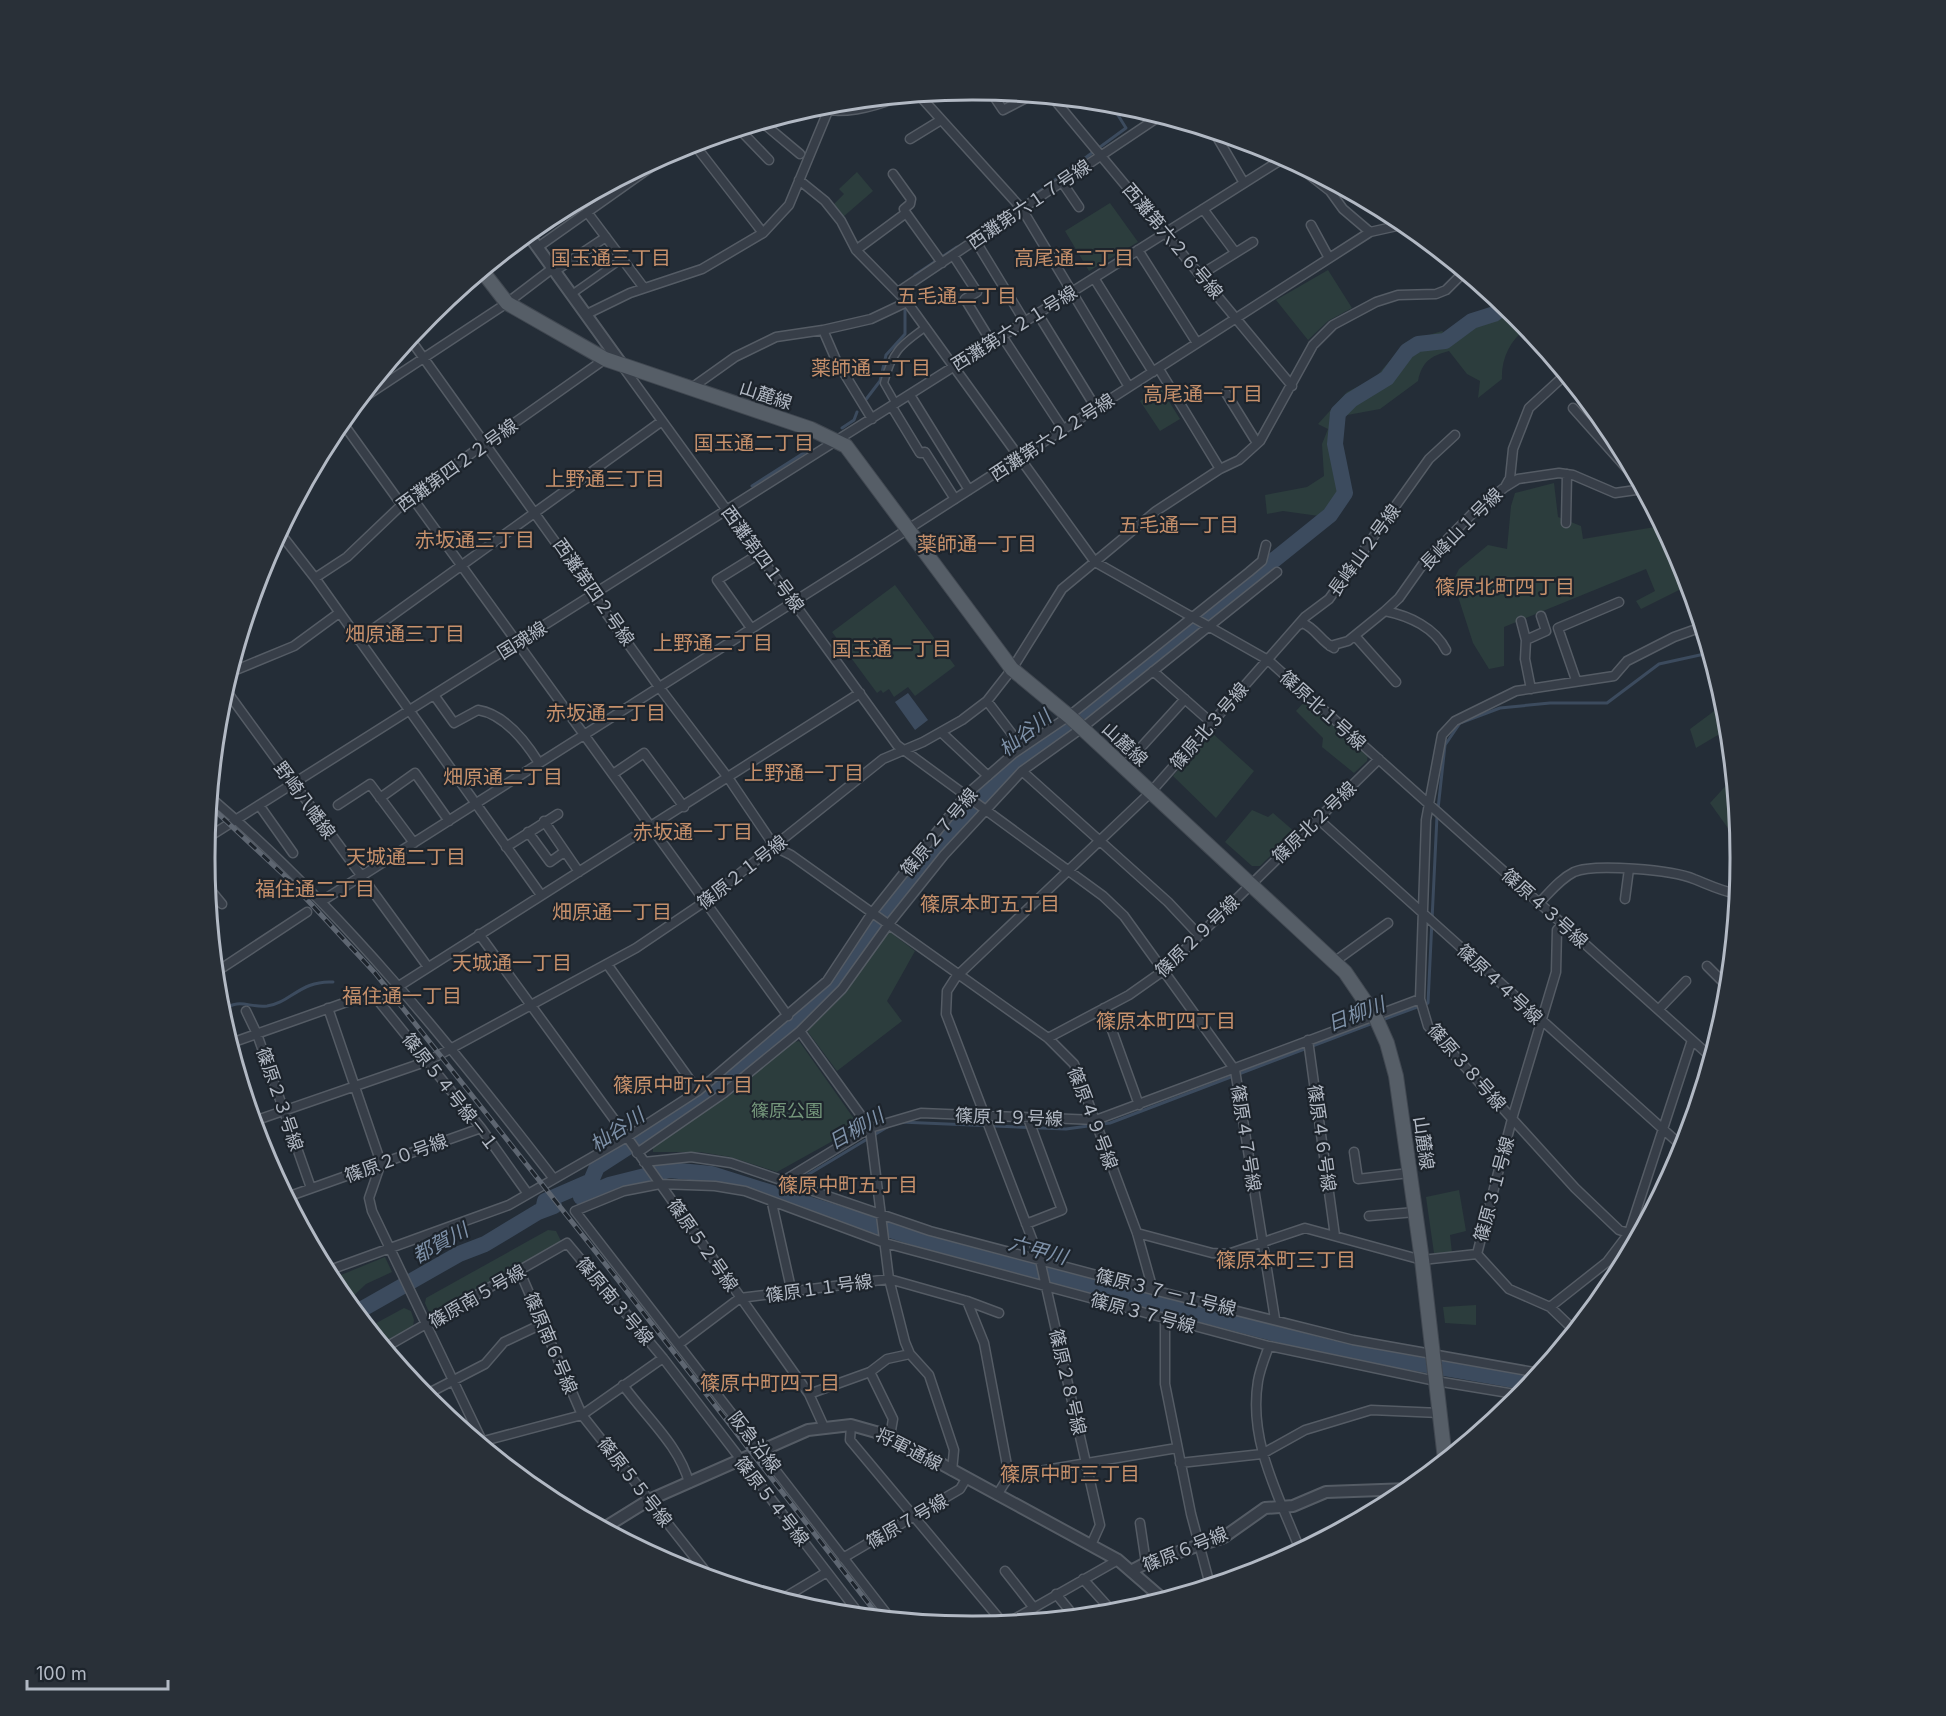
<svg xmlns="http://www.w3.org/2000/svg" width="1946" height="1716" viewBox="0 0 1946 1716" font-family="Inter,'Noto Sans JP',sans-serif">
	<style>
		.green { fill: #2c3d3d }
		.water { fill: #3c4b5e }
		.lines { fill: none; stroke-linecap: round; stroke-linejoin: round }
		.stream { stroke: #3c4b5e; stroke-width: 3 }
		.river { stroke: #3c4b5e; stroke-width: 16 }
		.pedestrian-casing { stroke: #555c65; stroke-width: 9 }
		.minor-casing { stroke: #555c65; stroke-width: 11 }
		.tertiary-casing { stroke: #555c65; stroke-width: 14 }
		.primary-casing { stroke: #414851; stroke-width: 16 }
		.pedestrian { stroke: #373e48; stroke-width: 6 }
		.minor { stroke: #373e48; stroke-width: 8 }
		.tertiary { stroke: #373e48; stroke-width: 10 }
		.primary { stroke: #565e67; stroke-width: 14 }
		.rail-casing { stroke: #5e6671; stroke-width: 5 }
		.rail { stroke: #1d242c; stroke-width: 3; stroke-dasharray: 9; stroke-linecap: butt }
		.labels { text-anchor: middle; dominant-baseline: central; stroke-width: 4.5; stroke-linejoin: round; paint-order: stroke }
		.street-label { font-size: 18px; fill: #b2b9c4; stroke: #1d242c }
		.park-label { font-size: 18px; fill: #74967b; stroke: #1d242c }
		.neighbourhood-label { font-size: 20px; fill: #c6906b; stroke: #1d242c }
		.water-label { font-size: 20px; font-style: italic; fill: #7e91a8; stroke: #1d242c }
		.rim { fill: none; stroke: #b2b9c4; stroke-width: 3 }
	</style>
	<rect width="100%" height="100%" fill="#242d37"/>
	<path class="green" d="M857,172L873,191L843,217L833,205L844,194L839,189Z
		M1110,203L1138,242L1089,271L1065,231Z
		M1328,270L1352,308L1328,321L1308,340L1276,300Z
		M1498,300L1527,328C1510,340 1501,359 1502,379L1478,398L1480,381L1467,374L1449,351C1430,356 1422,362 1418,381L1380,409L1342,416L1331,422V442C1358,477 1352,491 1319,516L1283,511L1267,514L1265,495L1307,487L1324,476L1322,444L1328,429L1318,424L1347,392L1375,378L1406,342L1442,331L1454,339L1467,331L1466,327Z
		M1160,387L1180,419L1160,431L1140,401Z
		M1554,483L1558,517L1581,526L1583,539L1655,527L1664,550L1685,587L1641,609L1636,601L1655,591L1646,569L1504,627V666L1489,669L1473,643L1453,581L1459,569L1488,545L1507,549L1511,506L1515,493Z
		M895,585L955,666L915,696L908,687L894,697L889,689L883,693L881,690L877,693L832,632Z
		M1306,700L1368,754L1367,761L1354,773L1322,747L1323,738L1296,711Z
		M1725,703L1728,729L1696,748L1690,729Z
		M1211,732L1254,771L1216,818L1173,776Z
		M1733,778L1740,845L1710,803Z
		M1252,810L1268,817L1273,813L1295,832L1260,866H1252L1225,842Z
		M890,932L915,951L887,1001L902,1021L837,1071L808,1032L809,1028L885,933Z
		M799,1041L857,1123L856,1128L777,1172L730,1157L700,1152H653V1146L724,1098L794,1042Z
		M1459,1190L1466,1231L1450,1235L1452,1253H1434L1426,1197Z
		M548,1230L556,1231L561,1241L434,1313L429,1312L425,1303L426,1298Z
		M385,1257L392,1272L366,1284L348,1301L331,1279Z
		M1476,1305V1325L1445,1323L1443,1307Z
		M404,1308L411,1311L414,1320L413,1326L382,1343L369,1327Z"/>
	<path class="water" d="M908,693L928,720L915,730L895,702Z"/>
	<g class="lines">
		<path class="stream" d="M1025,202L1126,128L1111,104
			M915,275L957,247
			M864,402L880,381L886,355L905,334V309
			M842,428L854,420L857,412
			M752,486L810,449
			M1438,809L1445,745L1460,723L1500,708L1550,703H1607L1659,664L1709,653
			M221,1011C241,997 247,1008 267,1006C290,1003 301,980 333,982
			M1382,1020L1428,1003L1437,816
			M900,1122L1066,1129L1110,1123L1373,1023
			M794,1183L889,1126
			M776,1193L788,1186"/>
		<path class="river" d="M581,1197L609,1185L669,1170L711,1174L974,1256L1335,1349L1531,1383
			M543,1210L545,1201L591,1181L597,1167L690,1107L805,1015L828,992L886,909L935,847L983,794L1330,515L1345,493L1335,444L1338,413L1351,400L1387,378L1407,351L1418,344L1445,341L1472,321L1494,314L1505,306
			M357,1312L459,1254L485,1244L538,1212L554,1206"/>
		<g class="pedestrian-casing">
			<path id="pedestrian" d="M572,294L622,259
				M896,404L884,383C892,352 900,345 926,327"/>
		</g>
		<g class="minor-casing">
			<path id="minor" d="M991,92L1003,110L1030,96
				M919,95L1022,209L1129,387
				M1053,98L1292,386
				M814,108C843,115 871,108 899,97
				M763,123L800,154
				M740,130L769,160
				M1214,132L1244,183
				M910,139L941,120
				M694,144L763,233
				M1294,163L1330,191L1343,209L1370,232
				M799,180L825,201L841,221L856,250L907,302L1095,562L1268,660L1711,1057
				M1062,182L1079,207
				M594,194L600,203
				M1203,209L1235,252
				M587,212L644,288
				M906,213L942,263
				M1311,225L1329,258
				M975,240L1025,322
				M538,247L668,155
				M856,250L906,213L904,209L910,204L911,199L893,174
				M1138,250L1197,343
				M953,255L977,292L965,299L992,343
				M555,271L606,237
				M1200,275L1253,242
				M1094,278L1153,372
				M898,292L1160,116
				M587,314L630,293L702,269L763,233L789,205L828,111
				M1038,314L1096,408
				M823,330L871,319L907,302
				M1002,336L1063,429
				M410,339L659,687L729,779L775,847L791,855L1048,1038L1074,1064L1137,1233L1153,1290
				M623,367L897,745L1103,896L1124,916L1235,1070L1275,1319
				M1159,369L1220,469
				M690,389L735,357L776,337L823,330L836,360L872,419
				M1226,393L1257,443
				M910,395L969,490
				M360,400L507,303L553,268
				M892,407L920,453L925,452L955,499
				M1573,408L1639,482
				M342,422L401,504
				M1505,487L1518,479L1559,473L1573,475L1615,493L1643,489
				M411,496L788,1016
				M1566,523L1567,474
				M280,533L315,578L541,895
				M315,578L347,557L411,496L605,359
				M1385,611C1410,616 1435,628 1446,650
				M1521,621L1526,640
				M1297,626L1302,623C1315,627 1321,642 1334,648
				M751,628L717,580L759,554
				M1355,636L1396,682
				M358,640L662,421
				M1330,646L1348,641L1385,611L1399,598L1423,564L1476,510L1505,487L1510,478L1513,449L1529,408L1565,375
				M1153,671L1213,724
				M231,672L294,646L339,613
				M1576,680L1558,628L1619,602
				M225,689L428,967
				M1531,689L1525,659L1526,640L1546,631L1541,616
				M434,695L454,723L478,710C504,714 526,742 539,763
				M987,701L1022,747
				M941,732L988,776
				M1123,767L1185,699
				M1022,771L1168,902L1199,935
				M613,774L644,753L684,807
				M211,798C342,910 449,1043 554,1179
				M380,798L415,773L449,821
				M259,805L293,853
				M338,805L370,784L414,843
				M1317,818L1684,1148
				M544,821L579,872
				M528,832L550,862L564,852
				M207,838L1284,158
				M506,847L558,814
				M208,887L222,904
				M1625,899L1629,869
				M322,901L874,551L1370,232L1406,224
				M1539,903C1550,892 1560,879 1574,872C1594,863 1673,870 1694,879C1709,885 1721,891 1737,894
				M1735,907L1737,894
				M479,934L627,1137L809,1394L824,1427
				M1334,962L1388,923
				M607,964L698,1091
				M1707,966L1728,987
				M216,972L307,912
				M399,986L860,693
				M328,1008L381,1163L369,1198L372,1211L484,1445
				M1104,1008L1139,1105
				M1659,1009L1686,981
				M246,1011L257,1034L311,1188
				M800,1031L870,1128L889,1279L905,1342L910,1354L929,1375L954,1450L952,1471
				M1048,1038L1129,995L1163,971L1379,759
				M1308,1040L1335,1236
				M231,1043L372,993L481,1128L528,1194
				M254,1121L428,1061L636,948L704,902L883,759L923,742L962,720L987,701L1012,669L1062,589L1156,511L1220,469L1239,460L1260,441L1313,345L1333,325L1376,302L1398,295L1436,294L1446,290L1464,272
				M1354,1152L1358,1179L1409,1173
				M637,1153L724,1093L800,1031L842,989L888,925L944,855L1022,771L1082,728L1277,572
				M644,1162L691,1157L731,1163L930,1231L1153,1290L1353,1340L1539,1373
				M785,1180L870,1128L921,1113L1096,1120L1420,999
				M287,1197L481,1128
				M772,1203L792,1293
				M1369,1216L1415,1212
				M1026,1224L1062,1210L1028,1118
				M1137,1233L1212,1253L1228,1254L1305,1228L1422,1260L1477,1254
				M1638,1236L1619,1230L1575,1188L1428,1026L1420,999L1426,820L1442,735L1455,721L1516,691L1614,676L1627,661L1674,637L1702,627
				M1477,1254L1509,1289L1550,1307L1607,1262L1629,1233L1692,1040
				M1477,1254L1512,1119L1556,972L1557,930L1562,924
				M327,1271L509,1205L627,1137L698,1091L827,981L872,913L966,795L1013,754L1069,716L1249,572L1262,561L1266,545
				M520,1272L582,1415L710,1577
				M967,1301L999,1313
				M1550,1307L1574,1330
				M1165,1318V1384L1191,1514L1210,1585
				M679,1344L740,1298L889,1279L967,1301L984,1343L1009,1476
				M1269,1346C1265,1357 1260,1369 1258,1381C1248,1441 1279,1496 1300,1550
				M386,1347L567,1243L663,1358L860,1615
				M870,1372L893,1419L890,1436
				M623,1385C645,1416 680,1446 689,1483
				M809,1394L870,1372L887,1359L910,1354
				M425,1395L485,1364L504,1342L542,1324
				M851,1425L850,1440L1003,1623
				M480,1442L582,1415L663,1358
				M1180,1463L1262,1454L1305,1430L1371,1410L1440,1413
				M1009,1476L1177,1448
				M997,1495L1009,1476
				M1140,1523L1146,1563
				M1091,1545L1100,1525L1040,1260L946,1014L947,991L956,977L1150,793L1305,617L1329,599L1429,459L1455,435
				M843,1558L960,1489L966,1479
				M1005,1571L1034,1608
				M1083,1579L1111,1610
				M1056,1594L1074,1616
				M782,1599L827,1572
				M890,1618L575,1211L624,1191L660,1184L715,1186L745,1191L885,1243L1269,1346L1436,1381L1521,1395
				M1009,1622L1118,1560"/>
		</g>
		<g class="tertiary-casing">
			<path id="tertiary" d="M528,234L623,366
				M604,1528L649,1500L808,1430L851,1425L890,1436L1118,1560L1163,1599
				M1131,1571L1146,1563L1224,1537L1265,1508L1293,1506L1326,1492L1409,1489"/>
		</g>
		<g class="primary-casing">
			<path id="primary" d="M483,272L507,303L605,359L811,429L846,446L1012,669L1070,717L1345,972L1375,1016L1387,1043L1396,1076L1422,1260L1445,1459"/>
		</g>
		<use href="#pedestrian" class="pedestrian"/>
		<use href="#minor" class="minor"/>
		<use href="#tertiary" class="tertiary"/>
		<use href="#primary" class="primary"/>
		<g class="rail-casing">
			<path id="rail" d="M210,806L287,878L375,973L614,1275L879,1617"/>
		</g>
		<use href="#rail" class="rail"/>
	</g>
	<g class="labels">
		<g class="street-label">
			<text transform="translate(1029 204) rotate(-34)">西灘第六１７号線</text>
			<text transform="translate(1173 241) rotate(50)">西灘第六２６号線</text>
			<text transform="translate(1014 328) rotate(-32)">西灘第六２１号線</text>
			<text transform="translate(766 395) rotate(18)">山麓線</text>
			<text transform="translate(1052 437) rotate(-33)">西灘第六２２号線</text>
			<text transform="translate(457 465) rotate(-36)">西灘第四２２号線</text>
			<text transform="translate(1461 529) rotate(-45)">長峰山１号線</text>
			<text transform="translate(1364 550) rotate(-54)">長峰山２号線</text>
			<text transform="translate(763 559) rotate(54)">西灘第四１号線</text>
			<text transform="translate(594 592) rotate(55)">西灘第四２号線</text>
			<text transform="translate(522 640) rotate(-32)">国魂線</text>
			<text transform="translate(1323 710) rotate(42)">篠原北１号線</text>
			<text transform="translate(1209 726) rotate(-49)">篠原北３号線</text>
			<text transform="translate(1125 744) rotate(43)">山麓線</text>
			<text transform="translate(305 800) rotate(54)">野崎八幡線</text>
			<text transform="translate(1314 822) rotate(-44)">篠原北２号線</text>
			<text transform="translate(939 832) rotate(-50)">篠原２７号線</text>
			<text transform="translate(742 872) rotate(-38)">篠原２１号線</text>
			<text transform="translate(1545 908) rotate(42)">篠原４３号線</text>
			<text transform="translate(1197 936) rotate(-44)">篠原２９号線</text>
			<text transform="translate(1500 984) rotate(43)">篠原４４号線</text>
			<text transform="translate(1467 1067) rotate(49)">篠原３８号線</text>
			<text transform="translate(451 1092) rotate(52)">篠原５４号線－１</text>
			<text transform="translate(280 1099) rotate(71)">篠原２３号線</text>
			<text transform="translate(1009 1117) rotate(2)">篠原１９号線</text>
			<text transform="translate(1093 1118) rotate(69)">篠原４９号線</text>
			<text transform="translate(1246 1138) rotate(81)">篠原４７号線</text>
			<text transform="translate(1322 1138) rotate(82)">篠原４６号線</text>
			<text transform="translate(1424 1143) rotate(82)">山麓線</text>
			<text transform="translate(396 1158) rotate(-20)">篠原２０号線</text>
			<text transform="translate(1494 1189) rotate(-75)">篠原３１号線</text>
			<text transform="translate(703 1245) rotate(55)">篠原５２号線</text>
			<text transform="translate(819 1288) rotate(-8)">篠原１１号線</text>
			<text transform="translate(1166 1292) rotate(14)">篠原３７－１号線</text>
			<text transform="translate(477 1296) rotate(-30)">篠原南５号線</text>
			<text transform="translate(615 1301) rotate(50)">篠原南３号線</text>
			<text transform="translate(1143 1313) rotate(15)">篠原３７号線</text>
			<text transform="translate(551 1343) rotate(67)">篠原南６号線</text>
			<text transform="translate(1068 1382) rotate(77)">篠原２８号線</text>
			<text transform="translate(755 1442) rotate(52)">阪急沿線</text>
			<text transform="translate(909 1449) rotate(27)">将軍通線</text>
			<text transform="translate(635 1482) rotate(52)">篠原５５号線</text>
			<text transform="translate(772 1501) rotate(52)">篠原５４号線</text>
			<text transform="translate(907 1521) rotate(-30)">篠原７号線</text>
			<text transform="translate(1185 1549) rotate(-22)">篠原６号線</text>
		</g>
		<g class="park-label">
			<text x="787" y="1110">篠原公園</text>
		</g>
		<g class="neighbourhood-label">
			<text x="611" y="258">国玉通三丁目</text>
			<text x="1074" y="258">高尾通二丁目</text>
			<text x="957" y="296">五毛通二丁目</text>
			<text x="871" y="368">薬師通二丁目</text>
			<text x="1203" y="394">高尾通一丁目</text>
			<text x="754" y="443">国玉通二丁目</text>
			<text x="605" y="479">上野通三丁目</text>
			<text x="1179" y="525">五毛通一丁目</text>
			<text x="475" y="540">赤坂通三丁目</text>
			<text x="977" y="544">薬師通一丁目</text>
			<text x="1505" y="587">篠原北町四丁目</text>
			<text x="405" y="634">畑原通三丁目</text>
			<text x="713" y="643">上野通二丁目</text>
			<text x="892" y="649">国玉通一丁目</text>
			<text x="606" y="713">赤坂通二丁目</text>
			<text x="804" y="773">上野通一丁目</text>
			<text x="503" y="777">畑原通二丁目</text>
			<text x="693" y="832">赤坂通一丁目</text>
			<text x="406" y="857">天城通二丁目</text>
			<text x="315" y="889">福住通二丁目</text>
			<text x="990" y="904">篠原本町五丁目</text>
			<text x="612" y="912">畑原通一丁目</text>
			<text x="512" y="963">天城通一丁目</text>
			<text x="402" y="996">福住通一丁目</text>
			<text x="1166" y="1021">篠原本町四丁目</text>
			<text x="683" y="1085">篠原中町六丁目</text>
			<text x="848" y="1185">篠原中町五丁目</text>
			<text x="1286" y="1260">篠原本町三丁目</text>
			<text x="770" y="1383">篠原中町四丁目</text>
			<text x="1070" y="1474">篠原中町三丁目</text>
		</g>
		<g class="water-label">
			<text transform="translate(1025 733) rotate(-39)">杣谷川</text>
			<text transform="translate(1356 1014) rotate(-21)">日柳川</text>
			<text transform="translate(856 1129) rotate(-30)">日柳川</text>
			<text transform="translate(617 1130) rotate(-34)">杣谷川</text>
			<text transform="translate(440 1243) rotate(-29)">都賀川</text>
			<text transform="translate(1038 1250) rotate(15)">六甲川</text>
		</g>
	</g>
	<path d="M0 0H1946V1716H0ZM972 100H973A757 757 0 0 1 1730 857V859A757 757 0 0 1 973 1616H972A757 757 0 0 1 215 859V857A757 757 0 0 1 972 100Z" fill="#293038" fill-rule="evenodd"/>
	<path class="rim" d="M972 100H973A757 757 0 0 1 1730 857V859A757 757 0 0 1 973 1616H972A757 757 0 0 1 215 859V857A757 757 0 0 1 972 100Z"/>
	<path d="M27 1680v9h141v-9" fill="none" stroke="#b2b9c4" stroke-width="3"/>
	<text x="36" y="1680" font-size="18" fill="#b2b9c4" stroke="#1d242c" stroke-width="4.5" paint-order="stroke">100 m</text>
</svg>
